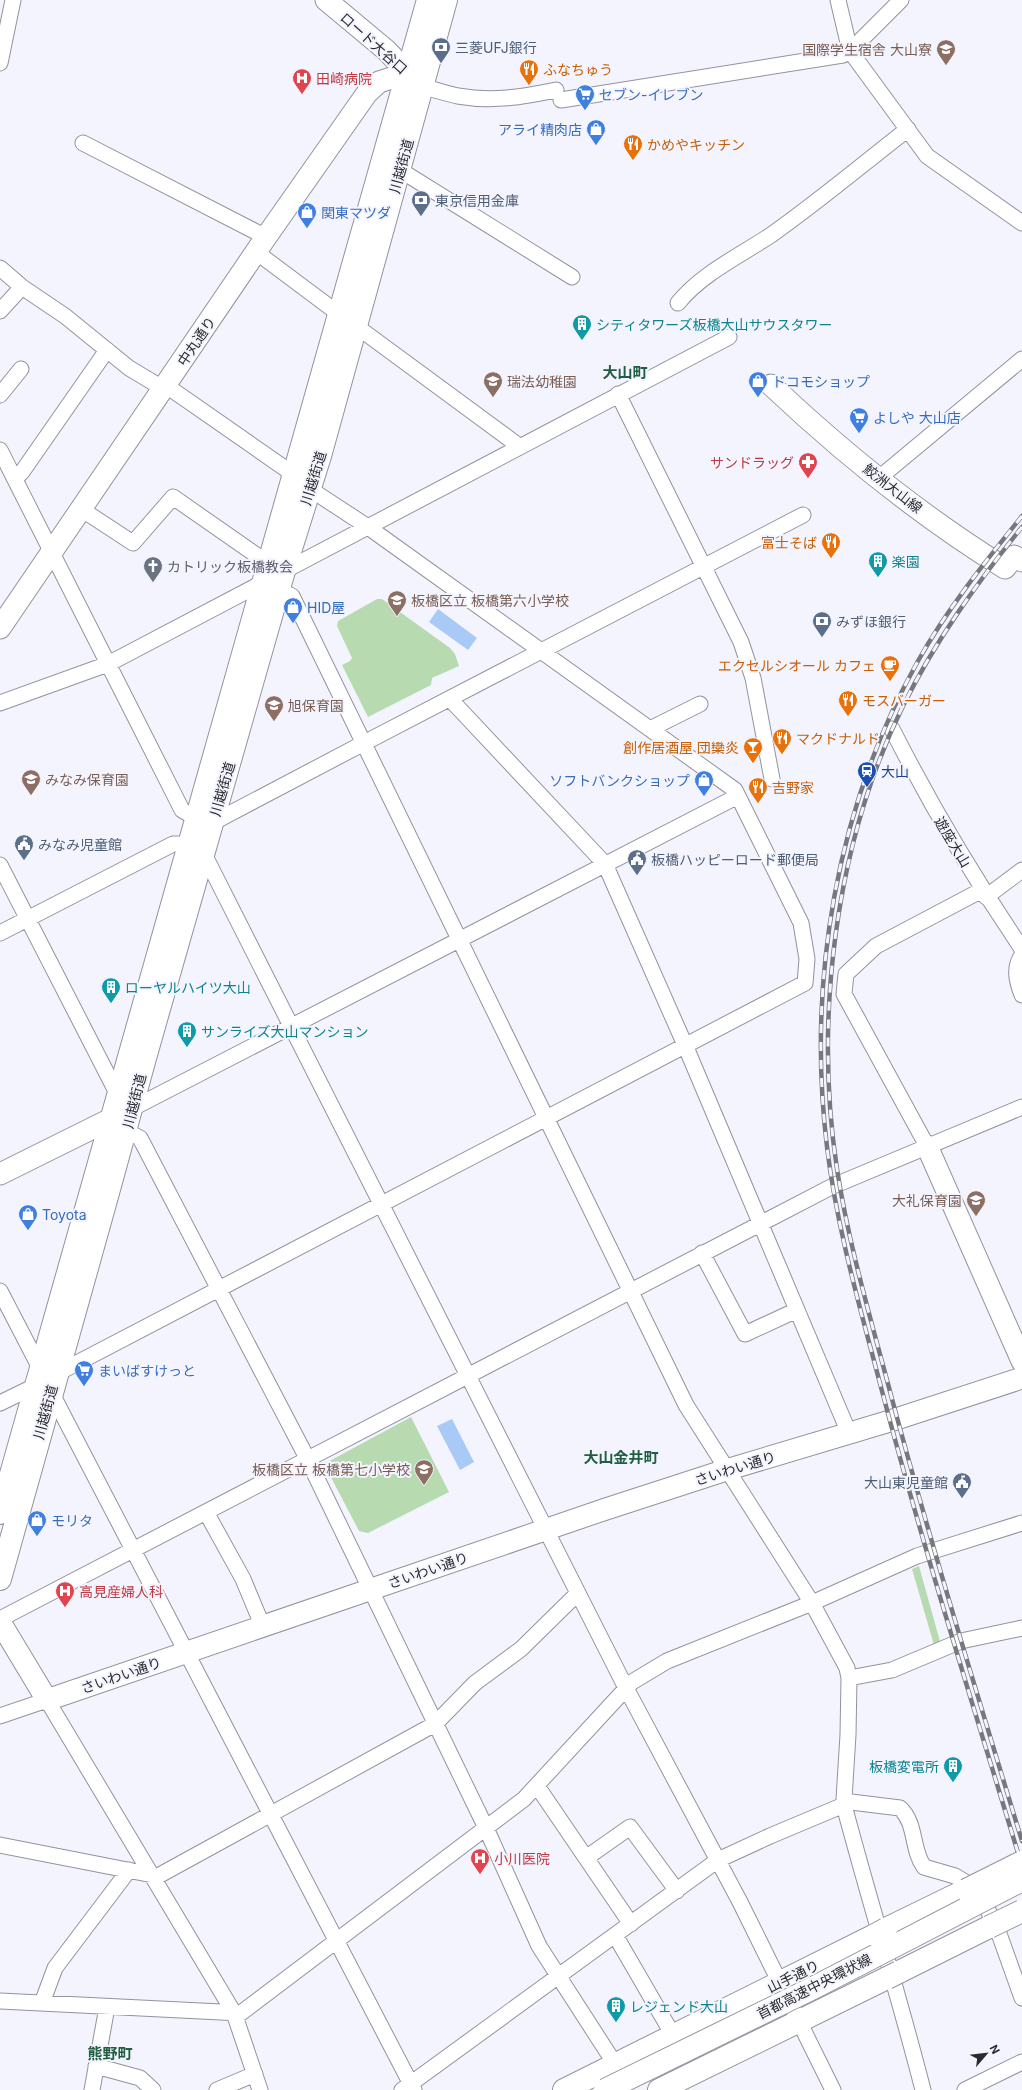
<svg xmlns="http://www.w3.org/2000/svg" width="1022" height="2090" viewBox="0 0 1022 2090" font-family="Inter,'Noto Sans JP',sans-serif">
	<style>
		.green { fill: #b8dab0 }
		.water { fill: #a9c9f6 }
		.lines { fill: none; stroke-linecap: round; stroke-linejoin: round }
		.street-casing { stroke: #92939d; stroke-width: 17 }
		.secondary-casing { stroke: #92939d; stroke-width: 23 }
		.primary-casing { stroke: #92939d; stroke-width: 24 }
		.highway-casing { stroke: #92939d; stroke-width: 24 }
		.street { stroke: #fff; stroke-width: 15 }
		.secondary { stroke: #fff; stroke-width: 21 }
		.primary { stroke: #fff; stroke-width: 22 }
		.highway { stroke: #fff; stroke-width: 22 }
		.rail-casing { stroke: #77777e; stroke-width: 4.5 }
		.rail { stroke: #f4f4fe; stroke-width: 3; stroke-dasharray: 9; stroke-linecap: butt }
		.primary-bridge-casing { stroke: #92939d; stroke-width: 24; stroke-linecap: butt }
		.highway-bridge-casing { stroke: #92939d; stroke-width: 24; stroke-linecap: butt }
		.primary-bridge { stroke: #fff; stroke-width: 22 }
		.highway-bridge { stroke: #fff; stroke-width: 22 }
		.labels { text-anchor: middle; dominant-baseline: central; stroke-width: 4; stroke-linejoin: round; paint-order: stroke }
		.street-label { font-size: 14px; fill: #2a2a2f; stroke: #f4f4fe }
		.service-label { font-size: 14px; fill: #4e5e75; stroke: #f4f4fe; text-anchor: start }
		.education-label { font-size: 14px; fill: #785e54; stroke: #f4f4fe; text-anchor: start }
		.food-label { font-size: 14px; fill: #c56008; stroke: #f4f4fe; text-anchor: start }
		.health-label { font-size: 14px; fill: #be3a42; stroke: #f4f4fe; text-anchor: start }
		.shop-label { font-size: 14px; fill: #366cbe; stroke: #f4f4fe; text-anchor: start }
		.culture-label { font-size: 14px; fill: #0d838f; stroke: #f4f4fe; text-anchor: start }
		.worship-label { font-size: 14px; fill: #5b616d; stroke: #f4f4fe; text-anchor: start }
		.transit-label { font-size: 14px; fill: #164399; stroke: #f4f4fe; text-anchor: start }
		.neighbourhood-label { font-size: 15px; font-weight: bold; fill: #205e41; stroke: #f4f4fe }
	</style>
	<rect width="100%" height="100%" fill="#f4f4fe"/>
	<path class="green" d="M377,599H382L450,648L455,654L459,666L432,678L431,685L368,717L342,665L350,661L352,658L337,626L338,621Z
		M411,1417L449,1492L368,1533L359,1531L324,1464Z
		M919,1566L941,1645H934L912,1569Z"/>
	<path class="water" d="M438,609L477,638L468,650L429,622Z
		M452,1419L474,1462L460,1470L437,1426Z"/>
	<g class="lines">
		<g class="street-casing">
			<path id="street" d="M838,0L850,51L927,156L1022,223
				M0,63L13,0
				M422,87C435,89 446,94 458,96C492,102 523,97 556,90
				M561,100L843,55L850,51L901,0
				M83,143L266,237
				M400,170L572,277
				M256,252L339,314
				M0,268L22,287L65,316L129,368L154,383L171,389L293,474L310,489L368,527L735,790L801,923L807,959L805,983L56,1374
				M678,303C701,274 741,255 771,235C818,202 863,164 908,129
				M0,311L22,287
				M356,326L519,446
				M618,394L741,642L753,678L772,779
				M0,395L21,369
				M0,450L182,810L196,818L212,823L364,743L803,515
				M879,478L1022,359
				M15,479L22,472L107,350
				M81,509L133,543L173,497L269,564
				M284,571L729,337
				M278,590L292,596L686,1405L812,1603L847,1668L849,1678L848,1735L844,1799L845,1809C870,1903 899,1996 923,2090
				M450,699L605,864L685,1045L849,1433
				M0,703L108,664L264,582
				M650,729L700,704
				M892,729C931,806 974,878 1022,949
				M0,865L119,1097
				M986,897L1022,870
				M0,933L173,844H189L204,854L626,1688L740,1902L833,2090
				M1022,955C1013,968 1017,982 1022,995
				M131,1109L738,796
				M124,1121L126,1131L140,1138L307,1458L486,1828L539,1946L615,2064
				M927,1146L844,994L846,974L876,946L982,890
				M702,1253L745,1334L797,1310
				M0,1291L41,1370
				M0,1403L37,1385L51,1392L414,2090
				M206,1512L243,1579L263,1627
				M0,1619L833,1186L1022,1107
				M849,1678L892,1670L961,1641L1022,1628
				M0,1716L47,1700L234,2013L260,2090
				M537,1786L631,1924
				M0,1845L158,1876L435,1724L475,1683L521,1649L578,1593
				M586,1858L630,1827L677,1891
				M615,1935L673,2035
				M0,2001L241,2013L524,1799L632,1682L667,1661L812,1603L917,1556L1022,1523
				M42,2003L55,1968L129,1870
				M96,2066L140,2078L153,2090
				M92,2090L107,2007
				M217,2090L255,2074
				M402,2090L718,1860L770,1836L851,1802L900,1808C917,1824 911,1849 924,1867L955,1876L977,1889L997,1928L1022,1998
				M965,2090L1022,2062"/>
		</g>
		<g class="secondary-casing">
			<path id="secondary" d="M326,0L386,50L416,81
				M771,385C842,452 921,516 1005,568L1014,556L1022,561
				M0,628L266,237L367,93L379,82L407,73
				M927,1146L1022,1361
				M0,1174L123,1113
				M0,1622L47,1700L606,1509L726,1470L890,1421L1022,1378"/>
		</g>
		<g class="primary-casing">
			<path id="primary" d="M886,1929L966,1890
				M899,1972L989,1927
				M564,2090L875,1935
				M659,2090L887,1978"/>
		</g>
		<g class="highway-casing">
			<path id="highway" d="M0,1513L428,0
				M0,1579C48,1405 98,1232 145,1058L284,571L320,456L446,0"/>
		</g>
		<use href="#street" class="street"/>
		<use href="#secondary" class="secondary"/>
		<use href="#primary" class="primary"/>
		<use href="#highway" class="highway"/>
		<g class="rail-casing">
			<path id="rail" d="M1022,516C985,562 947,609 918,661C836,807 807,982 827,1147C837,1230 861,1311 882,1391C924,1551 974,1708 1022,1866
				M1022,527C977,583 935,641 903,706C835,844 814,1018 837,1169C849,1247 872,1323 892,1399C932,1548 977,1694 1022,1841"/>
		</g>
		<use href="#rail" class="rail"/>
		<g class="primary-bridge-casing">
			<path id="primary-bridge" d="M966,1890L1022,1862
				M989,1927L1022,1911
				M875,1935L886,1929
				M887,1978L899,1972"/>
		</g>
		<g class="highway-bridge-casing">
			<path id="highway-bridge" d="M605,2090L815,1987L1022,1880"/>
		</g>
		<use href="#primary-bridge" class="primary-bridge"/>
		<use href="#highway-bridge" class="highway-bridge"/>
	</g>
	<defs>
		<g id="bank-pin" transform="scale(1)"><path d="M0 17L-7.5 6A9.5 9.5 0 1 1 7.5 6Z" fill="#5c6f8a" stroke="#f4f4fe"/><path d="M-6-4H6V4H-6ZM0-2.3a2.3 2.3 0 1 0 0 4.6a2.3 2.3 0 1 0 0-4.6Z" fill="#fff"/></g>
		<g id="university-pin" transform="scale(1)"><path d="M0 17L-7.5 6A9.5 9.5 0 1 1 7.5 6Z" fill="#8d6e63" stroke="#f4f4fe"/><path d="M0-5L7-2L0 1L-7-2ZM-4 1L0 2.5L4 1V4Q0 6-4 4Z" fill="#fff"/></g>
		<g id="restaurant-pin" transform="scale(1)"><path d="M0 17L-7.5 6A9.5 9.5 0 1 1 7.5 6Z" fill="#e8710a" stroke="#f4f4fe"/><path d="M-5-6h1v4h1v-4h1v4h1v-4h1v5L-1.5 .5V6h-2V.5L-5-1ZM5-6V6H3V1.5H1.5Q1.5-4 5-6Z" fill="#fff"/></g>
		<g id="hospital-pin" transform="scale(1)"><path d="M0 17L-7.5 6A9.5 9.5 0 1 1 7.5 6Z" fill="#e0444e" stroke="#f4f4fe"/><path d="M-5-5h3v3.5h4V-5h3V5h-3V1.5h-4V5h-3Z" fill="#fff"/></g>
		<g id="supermarket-pin" transform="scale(1)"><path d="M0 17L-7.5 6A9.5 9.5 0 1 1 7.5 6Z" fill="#3f7fe0" stroke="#f4f4fe"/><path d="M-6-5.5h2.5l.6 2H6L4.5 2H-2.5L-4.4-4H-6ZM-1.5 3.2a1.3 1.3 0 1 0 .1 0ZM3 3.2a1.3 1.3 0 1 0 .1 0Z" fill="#fff"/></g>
		<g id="shop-pin" transform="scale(1)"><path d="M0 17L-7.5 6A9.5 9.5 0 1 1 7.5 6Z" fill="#3f7fe0" stroke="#f4f4fe"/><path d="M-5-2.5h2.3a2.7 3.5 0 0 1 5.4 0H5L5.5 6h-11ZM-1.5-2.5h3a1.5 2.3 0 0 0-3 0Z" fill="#fff"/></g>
		<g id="building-pin" transform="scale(1)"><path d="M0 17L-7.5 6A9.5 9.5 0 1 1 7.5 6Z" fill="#0f9aa8" stroke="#f4f4fe"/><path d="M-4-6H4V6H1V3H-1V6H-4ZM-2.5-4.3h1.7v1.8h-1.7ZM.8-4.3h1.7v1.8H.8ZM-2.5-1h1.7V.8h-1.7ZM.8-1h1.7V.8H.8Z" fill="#fff"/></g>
		<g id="school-pin" transform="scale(1)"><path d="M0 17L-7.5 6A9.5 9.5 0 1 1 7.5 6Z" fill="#8d6e63" stroke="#f4f4fe"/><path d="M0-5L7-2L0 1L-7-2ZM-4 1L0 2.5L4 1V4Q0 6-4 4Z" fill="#fff"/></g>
		<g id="pharmacy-pin" transform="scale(1)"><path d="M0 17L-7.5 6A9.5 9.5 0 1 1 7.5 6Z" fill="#e0444e" stroke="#f4f4fe"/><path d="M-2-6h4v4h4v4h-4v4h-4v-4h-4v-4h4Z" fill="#fff"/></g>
		<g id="church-pin" transform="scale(1)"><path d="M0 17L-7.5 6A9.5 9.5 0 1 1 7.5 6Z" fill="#6b7280" stroke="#f4f4fe"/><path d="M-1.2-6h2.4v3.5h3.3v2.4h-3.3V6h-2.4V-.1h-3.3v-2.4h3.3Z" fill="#fff"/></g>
		<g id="cafe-pin" transform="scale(1)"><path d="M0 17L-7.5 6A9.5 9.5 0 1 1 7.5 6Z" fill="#e8710a" stroke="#f4f4fe"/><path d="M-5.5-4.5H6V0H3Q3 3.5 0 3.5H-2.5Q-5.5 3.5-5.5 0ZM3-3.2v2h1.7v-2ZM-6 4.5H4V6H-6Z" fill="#fff"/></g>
		<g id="bar-pin" transform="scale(1)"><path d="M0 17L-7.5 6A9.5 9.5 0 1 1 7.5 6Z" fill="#e8710a" stroke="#f4f4fe"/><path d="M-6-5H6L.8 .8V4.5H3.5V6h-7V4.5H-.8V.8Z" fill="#fff"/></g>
		<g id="station-pin" transform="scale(1)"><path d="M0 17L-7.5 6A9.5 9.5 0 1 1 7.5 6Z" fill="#1a4fb4" stroke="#f4f4fe"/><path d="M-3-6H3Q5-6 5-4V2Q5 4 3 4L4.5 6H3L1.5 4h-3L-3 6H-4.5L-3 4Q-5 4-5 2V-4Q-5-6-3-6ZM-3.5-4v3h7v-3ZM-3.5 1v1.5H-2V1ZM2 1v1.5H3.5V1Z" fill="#fff"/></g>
		<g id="civic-pin" transform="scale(1)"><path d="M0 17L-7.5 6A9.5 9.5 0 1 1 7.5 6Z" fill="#5c6f8a" stroke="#f4f4fe"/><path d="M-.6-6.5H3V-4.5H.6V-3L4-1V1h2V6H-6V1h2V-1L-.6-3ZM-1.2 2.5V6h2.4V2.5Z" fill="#fff"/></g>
	</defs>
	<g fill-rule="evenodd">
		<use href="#bank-pin" x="441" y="47"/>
		<use href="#university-pin" x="946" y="49"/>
		<use href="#restaurant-pin" x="529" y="69"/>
		<use href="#hospital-pin" x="302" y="78"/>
		<use href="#supermarket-pin" x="585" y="94"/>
		<use href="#shop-pin" x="596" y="129"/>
		<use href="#restaurant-pin" x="633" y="144"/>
		<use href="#bank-pin" x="421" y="200"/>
		<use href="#shop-pin" x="307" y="212"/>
		<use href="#building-pin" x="582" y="324"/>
		<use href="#school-pin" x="493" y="381"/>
		<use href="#shop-pin" x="758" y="381"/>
		<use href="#supermarket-pin" x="859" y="417"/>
		<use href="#pharmacy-pin" x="808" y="462"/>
		<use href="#restaurant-pin" x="831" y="542"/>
		<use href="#building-pin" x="878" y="561"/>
		<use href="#church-pin" x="153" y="566"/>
		<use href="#school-pin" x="397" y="600"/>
		<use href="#shop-pin" x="293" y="607"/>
		<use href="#bank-pin" x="822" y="621"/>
		<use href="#cafe-pin" x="890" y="665"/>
		<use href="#restaurant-pin" x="848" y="700"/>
		<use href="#school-pin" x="274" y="705"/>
		<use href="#restaurant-pin" x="782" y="738"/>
		<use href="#bar-pin" x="753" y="747"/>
		<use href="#station-pin" x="867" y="771"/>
		<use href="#school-pin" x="31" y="779"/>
		<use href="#shop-pin" x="704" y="780"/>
		<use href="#restaurant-pin" x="758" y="787"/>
		<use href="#civic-pin" x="24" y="844"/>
		<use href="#civic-pin" x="637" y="859"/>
		<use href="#building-pin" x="111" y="987"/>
		<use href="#building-pin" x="187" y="1031"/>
		<use href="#school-pin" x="976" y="1200"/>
		<use href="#shop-pin" x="28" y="1214"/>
		<use href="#supermarket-pin" x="84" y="1370"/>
		<use href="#school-pin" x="424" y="1469"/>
		<use href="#civic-pin" x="962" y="1482"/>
		<use href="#shop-pin" x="37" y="1520"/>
		<use href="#hospital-pin" x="65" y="1591"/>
		<use href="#building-pin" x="953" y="1766"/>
		<use href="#hospital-pin" x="480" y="1858"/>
		<use href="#building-pin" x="616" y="2006"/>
	</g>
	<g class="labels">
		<g class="street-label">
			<text transform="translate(374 43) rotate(42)">ロード大谷口</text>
			<text transform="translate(401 166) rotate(-75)">川越街道</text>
			<text transform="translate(196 341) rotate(-56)">中丸通り</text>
			<text transform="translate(313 478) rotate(-73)">川越街道</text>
			<text transform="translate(893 488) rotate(38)">鮫洲大山線</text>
			<text transform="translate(222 789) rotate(-74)">川越街道</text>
			<text transform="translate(953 842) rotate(59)">遊座大山</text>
			<text transform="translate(134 1101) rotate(-76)">川越街道</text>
			<text transform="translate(45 1412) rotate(-75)">川越街道</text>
			<text transform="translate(735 1468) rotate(-17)">さいわい通り</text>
			<text transform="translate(428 1570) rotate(-19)">さいわい通り</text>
			<text transform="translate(121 1675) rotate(-19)">さいわい通り</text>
			<text transform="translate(793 1976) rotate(-26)">山手通り</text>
			<text transform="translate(814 1986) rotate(-27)">首都高速中央環状線</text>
		</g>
		<g class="service-label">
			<text x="455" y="47">三菱UFJ銀行</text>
			<text x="435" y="200">東京信用金庫</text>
			<text x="836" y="621">みずほ銀行</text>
			<text x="38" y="844">みなみ児童館</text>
			<text x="651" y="859">板橋ハッピーロード郵便局</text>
			<text x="948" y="1482" text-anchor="end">大山東児童館</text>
		</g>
		<g class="education-label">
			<text x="932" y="49" text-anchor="end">国際学生宿舎 大山寮</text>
			<text x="507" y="381">瑞法幼稚園</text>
			<text x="411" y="600">板橋区立 板橋第六小学校</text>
			<text x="288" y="705">旭保育園</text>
			<text x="45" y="779">みなみ保育園</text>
			<text x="962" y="1200" text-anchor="end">大礼保育園</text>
			<text x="410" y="1469" text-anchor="end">板橋区立 板橋第七小学校</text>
		</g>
		<g class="food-label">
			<text x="543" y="69">ふなちゅう</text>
			<text x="647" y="144">かめやキッチン</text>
			<text x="817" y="542" text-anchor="end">富士そば</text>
			<text x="876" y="665" text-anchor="end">エクセルシオール カフェ</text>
			<text x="862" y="700">モスバーガー</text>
			<text x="796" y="738">マクドナルド</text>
			<text x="739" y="747" text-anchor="end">創作居酒屋 団欒炎</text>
			<text x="772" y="787">吉野家</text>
		</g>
		<g class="health-label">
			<text x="316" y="78">田崎病院</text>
			<text x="794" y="462" text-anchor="end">サンドラッグ</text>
			<text x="79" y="1591">高見産婦人科</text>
			<text x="494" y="1858">小川医院</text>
		</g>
		<g class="shop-label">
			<text x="599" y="94">セブン-イレブン</text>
			<text x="582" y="129" text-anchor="end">アライ精肉店</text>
			<text x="321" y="212">関東マツダ</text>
			<text x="772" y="381">ドコモショップ</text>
			<text x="873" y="417">よしや 大山店</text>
			<text x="307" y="607">HID屋</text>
			<text x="690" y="780" text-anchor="end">ソフトバンクショップ</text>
			<text x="42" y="1214">Toyota</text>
			<text x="98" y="1370">まいばすけっと</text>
			<text x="51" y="1520">モリタ</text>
		</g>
		<g class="culture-label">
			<text x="596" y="324">シティタワーズ板橋大山サウスタワー</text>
			<text x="892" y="561">楽園</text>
			<text x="125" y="987">ローヤルハイツ大山</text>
			<text x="201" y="1031">サンライズ大山マンション</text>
			<text x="939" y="1766" text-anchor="end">板橋変電所</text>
			<text x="630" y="2006">レジェンド大山</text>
		</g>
		<g class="worship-label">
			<text x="167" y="566">カトリック板橋教会</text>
		</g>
		<g class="transit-label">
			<text x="881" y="771">大山</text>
		</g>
		<g class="neighbourhood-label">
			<text x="625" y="372">大山町</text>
			<text x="621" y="1457">大山金井町</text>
			<text x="110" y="2053">熊野町</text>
		</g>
	</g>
	<g transform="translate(986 2054) rotate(62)" stroke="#f4f4fe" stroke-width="3" paint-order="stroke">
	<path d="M0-3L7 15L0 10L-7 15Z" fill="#2a2a2f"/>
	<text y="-6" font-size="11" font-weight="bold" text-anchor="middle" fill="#2a2a2f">N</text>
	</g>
</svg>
